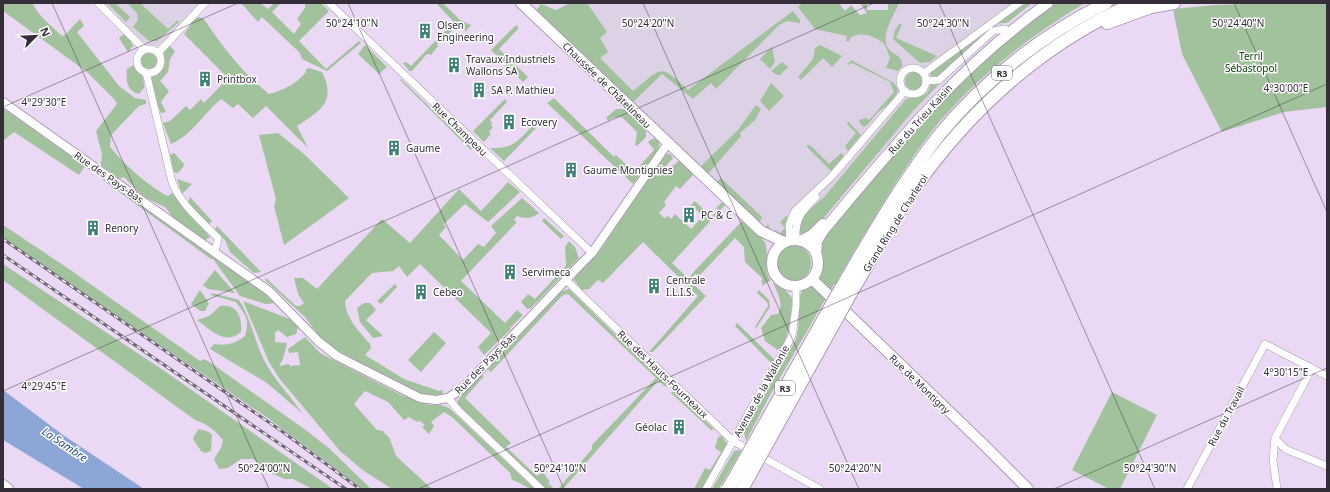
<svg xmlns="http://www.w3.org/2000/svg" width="1330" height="492" viewBox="0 0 1330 492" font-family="'Noto Sans',sans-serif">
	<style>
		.commercial { fill: #ddd1e5 }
		.green { fill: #a2c29d }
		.water { fill: #8ca7d6 }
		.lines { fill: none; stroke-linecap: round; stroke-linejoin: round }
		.minor-casing { stroke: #ad9bb5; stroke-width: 8 }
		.tertiary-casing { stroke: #ad9bb5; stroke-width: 10 }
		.secondary-casing { stroke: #ad9bb5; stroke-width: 12 }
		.motorway-casing { stroke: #ad9bb5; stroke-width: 14 }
		.minor { stroke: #fff; stroke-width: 7 }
		.tertiary { stroke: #fff; stroke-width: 8 }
		.secondary { stroke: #fff; stroke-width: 10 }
		.motorway { stroke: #fff; stroke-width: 12 }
		.rail-casing { stroke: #726778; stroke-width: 3 }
		.rail { stroke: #fff; stroke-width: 1.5; stroke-dasharray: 4.5; stroke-linecap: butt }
		.motorway-bridge-casing { stroke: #ad9bb5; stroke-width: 14; stroke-linecap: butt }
		.motorway-bridge { stroke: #fff; stroke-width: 12 }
		.ticks { fill: none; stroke: #352e39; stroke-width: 1; stroke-opacity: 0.45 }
		.labels { text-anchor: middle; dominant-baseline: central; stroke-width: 3; stroke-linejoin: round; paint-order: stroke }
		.shield { fill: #fff; stroke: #726d74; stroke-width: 1 }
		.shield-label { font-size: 9px; font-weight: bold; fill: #352e39 }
		.poi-label { font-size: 10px; fill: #352e39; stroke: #fff; text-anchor: start }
		.park-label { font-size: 10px; fill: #0e4507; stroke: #fff }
		.street-label { font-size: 10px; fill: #352e39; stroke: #fff }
		.water-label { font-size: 11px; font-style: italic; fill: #2e4e8a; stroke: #fff }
		.ticks-label { font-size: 10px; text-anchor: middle; fill: #352e39; stroke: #fff; stroke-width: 3; stroke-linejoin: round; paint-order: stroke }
	</style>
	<rect width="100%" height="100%" fill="#ebd8f4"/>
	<path class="commercial" d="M93,3H199L166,39L157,46L149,45L123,31Z
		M587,3H802L798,7L871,29L897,3H1035L1000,27L940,85L807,236L786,239L772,235L707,177L656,123L590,64L600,38Z"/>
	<path class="green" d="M3,3H33C35,13 54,28 62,36L65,35L80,19L84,26L77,32L119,86L135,98L146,100V104L139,106L111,135L110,147C123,163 149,187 168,196L172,193L210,237L205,240L176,221L165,207L144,197L124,177L119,179L101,165L102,154L96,131L117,104L115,100L87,72L3,11Z
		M107,3H115L130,17L126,22Z
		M127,3H140L168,29L178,20L179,22L157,41H149L133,27L138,20L137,13Z
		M241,3H260L268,9L274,3H281L272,12L294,34L301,24L297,19L305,8V3H321L329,11L299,41L326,69L359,41L361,43L327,71L302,59L300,53L262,17L258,22Z
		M436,3H443L460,20L471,25L466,31L455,28L437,44L438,46L431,55L427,54L412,71H409L403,63L406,62L411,66L454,22Z
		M570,3H587L607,32L600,38L608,52L600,58L633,91C663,67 659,63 688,90L793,11L800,20V23L787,21L779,25L716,89L711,83L693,99L662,74L632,103L535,12L541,4L556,10Z
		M802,3H839L845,11L851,5L860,15L867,13L860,3H867V10H888V3H899C894,16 880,35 888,48C892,54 899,55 902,61V66L898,71L886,68L890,58C888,53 886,46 883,43C874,35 859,31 850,38L849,42L846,41L847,36L815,29L798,7Z
		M1026,3H1032L1007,23H999L971,46L939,78L931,76L930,72Z
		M1053,3H1085C1025,39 965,85 923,143C892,186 865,233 838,279L837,285L834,284L830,292L820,280L821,260L819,242C890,156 959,65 1053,3Z
		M1277,3L1327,4V107L1284,112L1222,132L1182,54L1173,9L1216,5Z
		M199,17L204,19C223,47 242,73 269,94C284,90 296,84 306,72V69L309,68L322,72C337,102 320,111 297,126L308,148L266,106L253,118L238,104L233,108L221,99C204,113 192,135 171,144L163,123L170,121L186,106L190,110L201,99L204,103L228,78L184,34L195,19Z
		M899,24H902L896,38L937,56L930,62L920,63L893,39L895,30Z
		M516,25L519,28L499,49L528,77L523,82L491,50Z
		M125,33L127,34L133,46L128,52L119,38Z
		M169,45L175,51L170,59L168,72L160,81L169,91L161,102L166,112L161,113C156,102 150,90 152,77C161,70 165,65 164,53Z
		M365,45L387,67L379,74L358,54Z
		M820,45L842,56L832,67L823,58L801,80L798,77L813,59L815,48Z
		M772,47L775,62L770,69L760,59Z
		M141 61a8 8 0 1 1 16 0a8 8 0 1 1-16 0Z
		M851,60L894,83L898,90C895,101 889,104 881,110C874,114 871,123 864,127L860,124L859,120L866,118L869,120L894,92L890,82L852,63L847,65Z
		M782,62L788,67L780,75H777L771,71Z
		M135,64C140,71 145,79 144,88L139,94C126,91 126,80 127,69Z
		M905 81a9 9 0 1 1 18 0a9 9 0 1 1-18 0Z
		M401,79L472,148L471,150L400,80Z
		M771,83L784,96L769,111L760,101Z
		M940,83L912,112L813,231L800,234L797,226L805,214L825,196L906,99L924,95L928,92L931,84L936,85Z
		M554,98L614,157L616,155L634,172L654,150L648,142L652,139L658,138C664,154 642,172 633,184L547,103Z
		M505,99L507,102L490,120L492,123L491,125L493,127L489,132L491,134L484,142L473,131Z
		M756,105L761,109L755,120L740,133L741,136L707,175L701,166L738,130Z
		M3,108L85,166L79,175L14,132L3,141Z
		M616,109H627L646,127V137L637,146L635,145L637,132L622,117L612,118L609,121L606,118Z
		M848,121L861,135L848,151L845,146L856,133L847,124Z
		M533,125L536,128L504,161L490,148C513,149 518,141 533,125Z
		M278,133L304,154L349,198L284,245L274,206L276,199L259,135Z
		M810,145L829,164L841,153L844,156L831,171L806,146Z
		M174,153L184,164L183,167L178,173L174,172L170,155Z
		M665,154H670L673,158L664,168L667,171L681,159L695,173L680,189L676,186L664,202L666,205L659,213L664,218L668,216L671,219L675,214L691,229L703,216L691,205L695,201L711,217L718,210L716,208L723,201L727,203L672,263L688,278L743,220C750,227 762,235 765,243C770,255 762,270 771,280L762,286V278L745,262L744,247L735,238L699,276L695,274L690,281L706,296L653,352H649L698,296L643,242L603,283L598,280L589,289L582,290L574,280L575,275L599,252Z
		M96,173L212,254L218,261L271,296L277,303L265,304L240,296L213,259H211L107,183Z
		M721,178L762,217L761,220L758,222L716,182Z
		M177,179L192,184L182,194Z
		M508,182L520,192L488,222L465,204L444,224L446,227L439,235L463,260L478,244L484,247L496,233L491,226L522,198L539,213C532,219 525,219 517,216L514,220L517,222L461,281L505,323L517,310L523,315L510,328L511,329L484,355L478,347L491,333L420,264L407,277L399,266L393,271L372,273L345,301C346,319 359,331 370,344L371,348L365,355L404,379L439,391L443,390V394L428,397L410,390L335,349L319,336L305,317L265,280L266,278L296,306H300L304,303L298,294L294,278H303L317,289L382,219L410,243L459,189L481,211Z
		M190,197L212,221L209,224L188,202Z
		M786,216L789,219L786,237L770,235L765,229L768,224L770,230L775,234V230L780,233L785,228L780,222Z
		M544,218L564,236L561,239L542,221Z
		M3,225L66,267L200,361L204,359L211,363L307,431L331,450L371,489H363L265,416L3,239Z
		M217,226L261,272L254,273L230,252L225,240L214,231Z
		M569,241L575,247L579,258L531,308L527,309L521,302L528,294L535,299L566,266L565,247Z
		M775 263a18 18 0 1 1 36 0a18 18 0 1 1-36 0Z
		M3,264L163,370L333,489H312L293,479H285L273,474L253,459H241L228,468L219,469L214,459L221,448L223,440C214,429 207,424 195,420L3,280Z
		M215,270L235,293L208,289L203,285Z
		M773,283L786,291L793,299C789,319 792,333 779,351L765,341L761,328L771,315L778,314C784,303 778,294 773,283Z
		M395,284L397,287L381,304L377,301Z
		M812,284L826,298L769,397L746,441L744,433L745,428L784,361C786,352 793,347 796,339C801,324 796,307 800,295C802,290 807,287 812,284Z
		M569,289L667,385L666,387L658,381L563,489H558L592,449V445L656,378L568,294L563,295L491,372L487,368L562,291Z
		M200,290L209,303L205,311H200L191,304Z
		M759,290L769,300L770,307L755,330L756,325L768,306L767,302L757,293Z
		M212,293L239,300C251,318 254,340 264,360C274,380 290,395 302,413L267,383L210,349L214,344C227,346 234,344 245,336C250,319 246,316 236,302L211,295Z
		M243,301L295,321L298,328L296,334L287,337L278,330L275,333V342L287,343L283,359L279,366L289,364L290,366L300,365L298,352L289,353L288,349L305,337L320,353L399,394L429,405H441L449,408L535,489C526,489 521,482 512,480L510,473L452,417L444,412L431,422L434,426L429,434L422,427L425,425L420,421L417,422L409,417L404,420L388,402L365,391L354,404L377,430L383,431L390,439L396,456L432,489H392L364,471L340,451L279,378L269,362Z
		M364,303H370L376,310L366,320L383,336L373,338L360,322L357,308Z
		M220,306C238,304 242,317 241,332C225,346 211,330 197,320L209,316Z
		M737,323L774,359L771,363L735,326Z
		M434,332L446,343L421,372L408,360Z
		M481,375L484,376L465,398L511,443L506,447L537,476L543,472L550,482L548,483L554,489H544L459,408L457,401L473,382Z
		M670,392H675L713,428L712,431Z
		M1112,392L1157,415L1120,489H1109L1072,470Z
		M199,429L209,432L212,435L211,451L205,453L201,451L193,439L194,436Z
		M722,436L727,444L702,489H694L705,468L710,470L721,452L715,448L718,437Z
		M740,450L741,451L719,489H712L734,451Z"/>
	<path class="water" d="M3,390L63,435L144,489H84L3,440Z"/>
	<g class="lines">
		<g class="minor-casing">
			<path id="minor" d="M98,3L144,49
				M329,3L592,253
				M137 61a12 12 0 1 1 24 0a12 12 0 1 1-24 0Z
				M158,53L205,3
				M900 81a13 13 0 1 1 26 0a13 13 0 1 1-26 0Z
				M146,72L172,182C181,205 201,221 218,238L215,252
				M924,73L1019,3
				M926,81L939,80L993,31L1005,29
				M790,240L789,225L795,211L832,176L905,91
				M796,240C795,217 801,213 816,197
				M566,280L733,441L820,489
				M448,398L459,411L541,489
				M1275,438L1285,449L1327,466
				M706,489L792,336L796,306V287
				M1187,489L1265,344L1327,376
				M1277,489L1273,460L1275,438L1312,368"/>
		</g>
		<g class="tertiary-casing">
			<path id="tertiary" d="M3,102L269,291L319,342L337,356L420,398L436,400L448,398L463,388L580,265L592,253L668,143"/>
		</g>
		<g class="secondary-casing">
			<path id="secondary" d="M521,3L761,231L784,242
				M772 263a23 23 0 1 1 46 0a23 23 0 1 1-46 0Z
				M801,241L812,235L823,224
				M816,254L817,241L823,231C892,148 959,66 1048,3
				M812,279L983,444L1028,489
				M3,485L8,489"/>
		</g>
		<g class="motorway-casing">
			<path id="motorway" d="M1107,23L1151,7L1174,3
				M841,288C872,235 902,182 940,134C984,80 1044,34 1106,3
				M851,293C875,253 897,211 925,174C979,101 1051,39 1135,3"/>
		</g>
		<use href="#minor" class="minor"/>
		<use href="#tertiary" class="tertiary"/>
		<use href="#secondary" class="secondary"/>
		<use href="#motorway" class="motorway"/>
		<g class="rail-casing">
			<path id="rail" d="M3,239L283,432L360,489
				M3,255L346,489"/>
		</g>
		<use href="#rail" class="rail"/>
		<g class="motorway-bridge-casing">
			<path id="motorway-bridge" d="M728,489L841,288
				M742,489L851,293"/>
		</g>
		<use href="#motorway-bridge" class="motorway-bridge"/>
	</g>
	<path class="ticks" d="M52,3L269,489M348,3L564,489M643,3L859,489M939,3L1155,489M1234,3L1327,212M3,107L238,3M3,391L874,3M418,489L1327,84M1054,489L1327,368"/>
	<defs>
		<g id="building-bare" transform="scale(1.2)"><path d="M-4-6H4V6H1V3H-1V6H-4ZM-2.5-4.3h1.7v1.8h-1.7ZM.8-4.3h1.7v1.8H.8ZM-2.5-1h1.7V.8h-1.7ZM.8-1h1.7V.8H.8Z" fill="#3f8275" stroke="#fff" stroke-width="2.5" paint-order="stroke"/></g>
	</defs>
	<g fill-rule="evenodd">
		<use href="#building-bare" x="425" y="31"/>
		<use href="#building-bare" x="454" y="65"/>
		<use href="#building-bare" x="205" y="79"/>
		<use href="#building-bare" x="479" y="90"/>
		<use href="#building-bare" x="509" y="122"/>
		<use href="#building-bare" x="394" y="148"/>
		<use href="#building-bare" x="571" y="170"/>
		<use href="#building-bare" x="689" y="215"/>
		<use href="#building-bare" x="93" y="228"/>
		<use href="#building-bare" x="510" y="272"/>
		<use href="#building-bare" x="654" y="286"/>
		<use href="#building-bare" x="421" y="292"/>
		<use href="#building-bare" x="679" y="427"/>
	</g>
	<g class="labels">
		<g class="shield">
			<rect x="992" y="66" width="20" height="14" rx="3"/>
			<rect x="775" y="381" width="20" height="14" rx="3"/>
		</g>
		<g class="shield-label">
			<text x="1002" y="73">R3</text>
			<text x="785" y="388">R3</text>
		</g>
		<g class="poi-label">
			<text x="437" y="25">Olsen<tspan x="437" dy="12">Engineering</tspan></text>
			<text x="466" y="59">Travaux Industriels<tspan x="466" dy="12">Wallons SA</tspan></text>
			<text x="217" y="79">Printbox</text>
			<text x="491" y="90">SA P. Mathieu</text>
			<text x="521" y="122">Ecovery</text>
			<text x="406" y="148">Gaume</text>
			<text x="583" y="170">Gaume Montignies</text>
			<text x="701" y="215">PC &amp; C</text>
			<text x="105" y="228">Renory</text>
			<text x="522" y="272">Servimeca</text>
			<text x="666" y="280">Centrale<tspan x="666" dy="12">I.L.I.S.</tspan></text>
			<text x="433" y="292">Cebeo</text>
			<text x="667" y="427" text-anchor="end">Géolac</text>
		</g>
		<g class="park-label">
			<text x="1251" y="56">Terril<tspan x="1251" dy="12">Sébastopol</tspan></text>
		</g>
		<g class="street-label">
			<text transform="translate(607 85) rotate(44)">Chaussée de Châtelineau</text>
			<text transform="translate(920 119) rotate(-48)">Rue du Trieu Kaisin</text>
			<text transform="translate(460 129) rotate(44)">Rue Champeau</text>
			<text transform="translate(109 177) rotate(35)">Rue des Pays-Bas</text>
			<text transform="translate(895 223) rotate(-58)">Grand Ring de Charleroi</text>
			<text transform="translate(485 363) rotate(-45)">Rue des Pays-Bas</text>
			<text transform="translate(663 374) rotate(44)">Rue des Hauts-Fourneaux</text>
			<text transform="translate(920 384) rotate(44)">Rue de Montigny</text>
			<text transform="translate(761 391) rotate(-61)">Avenue de la Wallonie</text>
			<text transform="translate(1226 416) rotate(-62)">Rue du Travail</text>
		</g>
		<g class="water-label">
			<text transform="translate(65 444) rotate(34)">La Sambre</text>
		</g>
	</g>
	<g class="ticks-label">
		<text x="352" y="27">50°24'10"N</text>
		<text x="648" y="27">50°24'20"N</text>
		<text x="943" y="27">50°24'30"N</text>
		<text x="1238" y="27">50°24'40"N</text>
		<text x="1286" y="92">4°30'00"E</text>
		<text x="44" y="106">4°29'30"E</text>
		<text x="1286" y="376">4°30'15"E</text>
		<text x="44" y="390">4°29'45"E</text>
		<text x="264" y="472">50°24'00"N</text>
		<text x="560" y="472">50°24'10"N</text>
		<text x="855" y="472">50°24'20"N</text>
		<text x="1150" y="472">50°24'30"N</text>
	</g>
	<rect width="1330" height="492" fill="none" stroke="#352e39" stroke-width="8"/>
	<g transform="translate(36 36) rotate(66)" stroke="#ffffff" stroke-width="3" paint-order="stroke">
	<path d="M0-3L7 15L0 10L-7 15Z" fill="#352e39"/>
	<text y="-6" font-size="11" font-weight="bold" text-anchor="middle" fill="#352e39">N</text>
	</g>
</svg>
